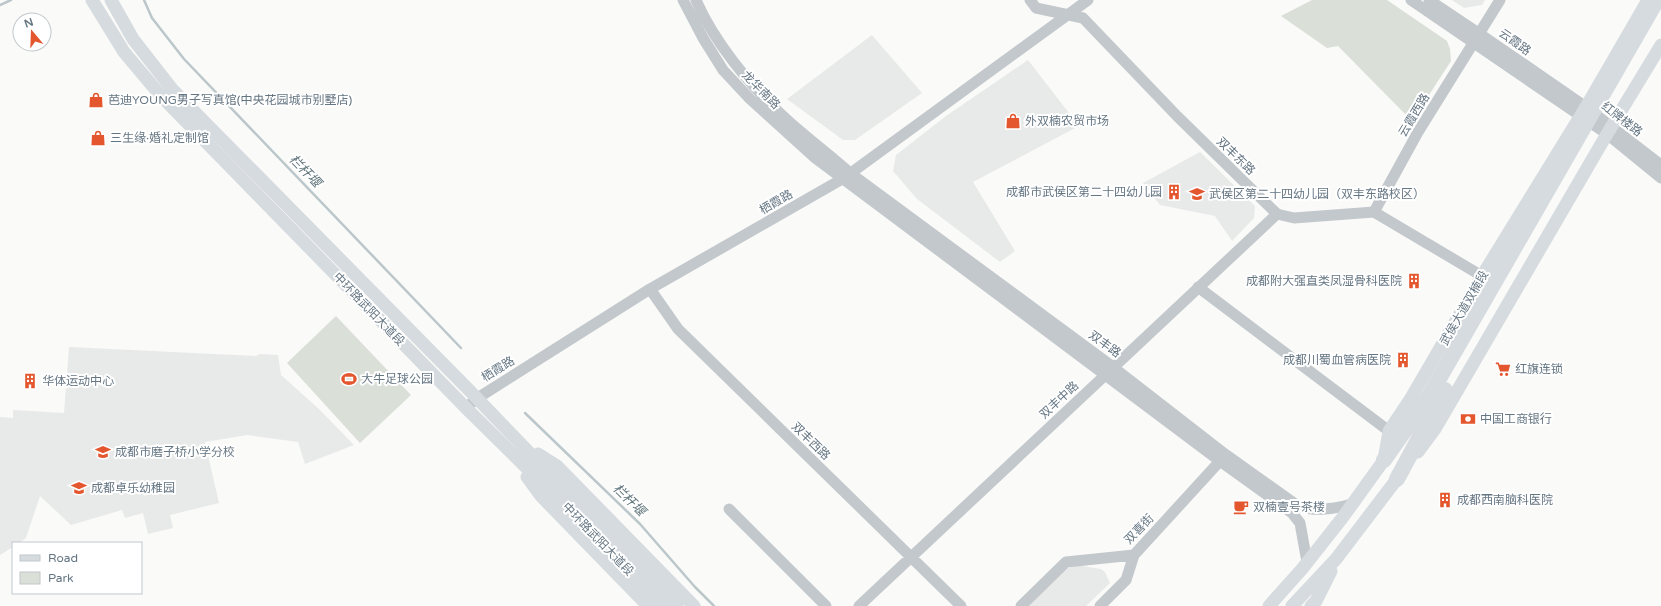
<svg xmlns="http://www.w3.org/2000/svg" width="1661" height="606" viewBox="0 0 1661 606" font-family="'Varela Round','Noto Sans SC',sans-serif">
	<style>
		.built { fill: #e8e9e9 }
		.green { fill: #dadfd7 }
		.lines { fill: none; stroke-linecap: round; stroke-linejoin: round }
		.stream { stroke: #bbc7cb; stroke-width: 2.5 }
		.minor { stroke: #c3c8cc; stroke-width: 11 }
		.major { stroke: #d6dbdf; stroke-width: 13 }
		.highway { stroke: #d6dbdf; stroke-width: 16 }
		.labels { text-anchor: middle; dominant-baseline: central; stroke-width: 4; stroke-linejoin: round; paint-order: stroke }
		.street-label { font-size: 12px; fill: #657683; stroke: #fff }
		.poi-label { font-size: 12px; fill: #657683; stroke: #fff; text-anchor: start }
		.water-label { font-size: 13px; font-style: italic; fill: #60757c; stroke: #fff }
	</style>
	<rect width="100%" height="100%" fill="#fafaf8"/>
	<path class="built" d="M1452,0H1485L1482,5L1464,8Z
		M872,35L922,93L855,140H843L787,99Z
		M1028,60L1079,126L973,182L1015,251L1000,262L917,199L893,171L896,155L946,116Z
		M1200,152L1255,206L1254,218L1232,241L1215,216L1160,205L1143,183Z
		M69,347L256,356L260,354L278,355L281,375L319,409L354,445L305,464L298,442L247,435L205,442L219,503L170,515L173,528L148,534L143,513L125,518L122,510L71,525L40,496L26,538L19,543H13V547L0,555V417L13,418V410L64,413Z
		M1076,565L1101,569L1105,572L1110,583L1086,606H1027L1068,568Z"/>
	<path class="green" d="M1312,0H1387L1447,41L1450,49L1451,61L1412,121L1338,46L1327,48L1281,16Z
		M336,316L411,395L360,443L287,363Z"/>
	<g class="lines">
		<path class="stream" d="M144,0L152,18L184,59L461,348
			M0,5L11,0
			M525,413L640,524L695,587L714,606"/>
		<path class="minor" d="M683,0L703,38L723,70L750,99L814,157L1220,461L1292,513L1300,523L1307,562
			M696,0C713,40 750,86 783,116C804,136 828,153 850,173L1113,367L1225,454L1298,506C1316,512 1334,509 1352,504
			M1030,0L1036,8L1083,18L1177,116L1277,214L1294,218L1374,212L1482,276
			M1411,0L1607,134L1661,178
			M1429,0L1480,34L1586,107L1661,165
			M1374,212L1418,132L1500,0
			M1198,287L1389,431
			M650,289L678,329L961,606
			M466,408L476,399L650,289L844,178L1088,0
			M729,509L826,606
			M859,606L1277,214
			M1021,606L1066,562L1134,555L1220,461
			M1100,606L1126,580L1134,555"/>
		<path class="major" d="M92,0L124,52L161,96L466,408L546,487L662,606
			M111,0L133,39L172,89L469,390L677,606
			M1418,452L1435,429L1607,134L1661,45
			M538,454L557,466L694,606
			M527,477L541,496L648,606
			M1269,606L1302,569L1343,517L1384,460L1389,431L1411,398L1482,276L1586,107L1648,0
			M1292,606L1336,559L1403,471
			M1311,606L1316,601L1331,571"/>
		<path class="highway" d="M1384,460L1429,396L1657,0
			M1397,479L1445,390"/>
	</g>
	<defs>
		<g id="shop-bare" transform="scale(1.2)"><path d="M-5-2.5h2.3a2.7 3.5 0 0 1 5.4 0H5L5.5 6h-11ZM-1.5-2.5h3a1.5 2.3 0 0 0-3 0Z" fill="#e4572e" stroke="#fff" stroke-width="2.5" paint-order="stroke"/></g>
		<g id="building-bare" transform="scale(1.2)"><path d="M-4-6H4V6H1V3H-1V6H-4ZM-2.5-4.3h1.7v1.8h-1.7ZM.8-4.3h1.7v1.8H.8ZM-2.5-1h1.7V.8h-1.7ZM.8-1h1.7V.8H.8Z" fill="#e4572e" stroke="#fff" stroke-width="2.5" paint-order="stroke"/></g>
		<g id="school-bare" transform="scale(1.2)"><path d="M0-5L7-2L0 1L-7-2ZM-4 1L0 2.5L4 1V4Q0 6-4 4Z" fill="#e4572e" stroke="#fff" stroke-width="2.5" paint-order="stroke"/></g>
		<g id="supermarket-bare" transform="scale(1.2)"><path d="M-6-5.5h2.5l.6 2H6L4.5 2H-2.5L-4.4-4H-6ZM-1.5 3.2a1.3 1.3 0 1 0 .1 0ZM3 3.2a1.3 1.3 0 1 0 .1 0Z" fill="#e4572e" stroke="#fff" stroke-width="2.5" paint-order="stroke"/></g>
		<g id="stadium-bare" transform="scale(1.2)"><path d="M0-5a6.5 5 0 1 0 0 10a6.5 5 0 1 0 0-10ZM-3.5-1.8h7v3.6h-7Z" fill="#e4572e" stroke="#fff" stroke-width="2.5" paint-order="stroke"/></g>
		<g id="bank-bare" transform="scale(1.2)"><path d="M-6-4H6V4H-6ZM0-2.3a2.3 2.3 0 1 0 0 4.6a2.3 2.3 0 1 0 0-4.6Z" fill="#e4572e" stroke="#fff" stroke-width="2.5" paint-order="stroke"/></g>
		<g id="cafe-bare" transform="scale(1.2)"><path d="M-5.5-4.5H6V0H3Q3 3.5 0 3.5H-2.5Q-5.5 3.5-5.5 0ZM3-3.2v2h1.7v-2ZM-6 4.5H4V6H-6Z" fill="#e4572e" stroke="#fff" stroke-width="2.5" paint-order="stroke"/></g>
	</defs>
	<g fill-rule="evenodd">
		<use href="#shop-bare" x="96" y="100"/>
		<use href="#shop-bare" x="1013" y="121"/>
		<use href="#shop-bare" x="98" y="138"/>
		<use href="#building-bare" x="1174" y="192"/>
		<use href="#school-bare" x="1197" y="194"/>
		<use href="#building-bare" x="1414" y="281"/>
		<use href="#building-bare" x="1403" y="360"/>
		<use href="#supermarket-bare" x="1503" y="369"/>
		<use href="#stadium-bare" x="349" y="379"/>
		<use href="#building-bare" x="30" y="381"/>
		<use href="#bank-bare" x="1468" y="419"/>
		<use href="#school-bare" x="103" y="452"/>
		<use href="#school-bare" x="79" y="488"/>
		<use href="#building-bare" x="1445" y="500"/>
		<use href="#cafe-bare" x="1241" y="507"/>
	</g>
	<g class="labels">
		<g class="street-label">
			<text transform="translate(1515 42) rotate(35)">云霞路</text>
			<text transform="translate(761 90) rotate(45)">龙华南路</text>
			<text transform="translate(1414 115) rotate(-59)">云霞西路</text>
			<text transform="translate(1622 119) rotate(38)">红牌楼路</text>
			<text transform="translate(1236 156) rotate(44)">双丰东路</text>
			<text transform="translate(776 202) rotate(-30)">栖霞路</text>
			<text transform="translate(1464 308) rotate(-60)">武侯大道双楠段</text>
			<text transform="translate(369 309) rotate(46)">中环路武阳大道段</text>
			<text transform="translate(1105 344) rotate(36)">双丰路</text>
			<text transform="translate(498 369) rotate(-32)">栖霞路</text>
			<text transform="translate(1059 400) rotate(-43)">双丰中路</text>
			<text transform="translate(811 441) rotate(44)">双丰西路</text>
			<text transform="translate(1139 529) rotate(-46)">双喜街</text>
			<text transform="translate(598 539) rotate(46)">中环路武阳大道段</text>
		</g>
		<g class="poi-label">
			<text x="108" y="100">芭迪YOUNG男子写真馆(中央花园城市别墅店)</text>
			<text x="1025" y="121">外双楠农贸市场</text>
			<text x="110" y="138">三生缘·婚礼定制馆</text>
			<text x="1162" y="192" text-anchor="end">成都市武侯区第二十四幼儿园</text>
			<text x="1209" y="194">武侯区第二十四幼儿园（双丰东路校区）</text>
			<text x="1402" y="281" text-anchor="end">成都附大强直类凤湿骨科医院</text>
			<text x="1391" y="360" text-anchor="end">成都川蜀血管病医院</text>
			<text x="1515" y="369">红旗连锁</text>
			<text x="361" y="379">大牛足球公园</text>
			<text x="42" y="381">华体运动中心</text>
			<text x="1480" y="419">中国工商银行</text>
			<text x="115" y="452">成都市磨子桥小学分校</text>
			<text x="91" y="488">成都卓乐幼稚园</text>
			<text x="1457" y="500">成都西南脑科医院</text>
			<text x="1253" y="507">双楠壹号茶楼</text>
		</g>
		<g class="water-label">
			<text transform="translate(305 171) rotate(46)">栏杆堰</text>
			<text transform="translate(629 500) rotate(44)">栏杆堰</text>
		</g>
	</g>
	<rect x="12" y="542" width="130" height="52" fill="#ffffff" stroke="#c1c8cd"/>
	<rect x="20" y="555" width="20" height="6" fill="#d6dbdf" stroke="#c1c8cd"/>
	<text x="48" y="562" font-size="12" fill="#657683">Road</text>
	<rect x="20" y="572" width="20" height="12" fill="#dadfd7" stroke="#c1c8cd"/>
	<text x="48" y="582" font-size="12" fill="#657683">Park</text>
	<g transform="translate(32 32) rotate(341)"><circle r="19" fill="#ffffff" stroke="#c1c8cd"/>
	<path d="M0-3L7 15L0 10L-7 15Z" fill="#e4572e"/>
	<text y="-6" font-size="11" font-weight="bold" text-anchor="middle" fill="#657683">N</text>
	</g>
</svg>
